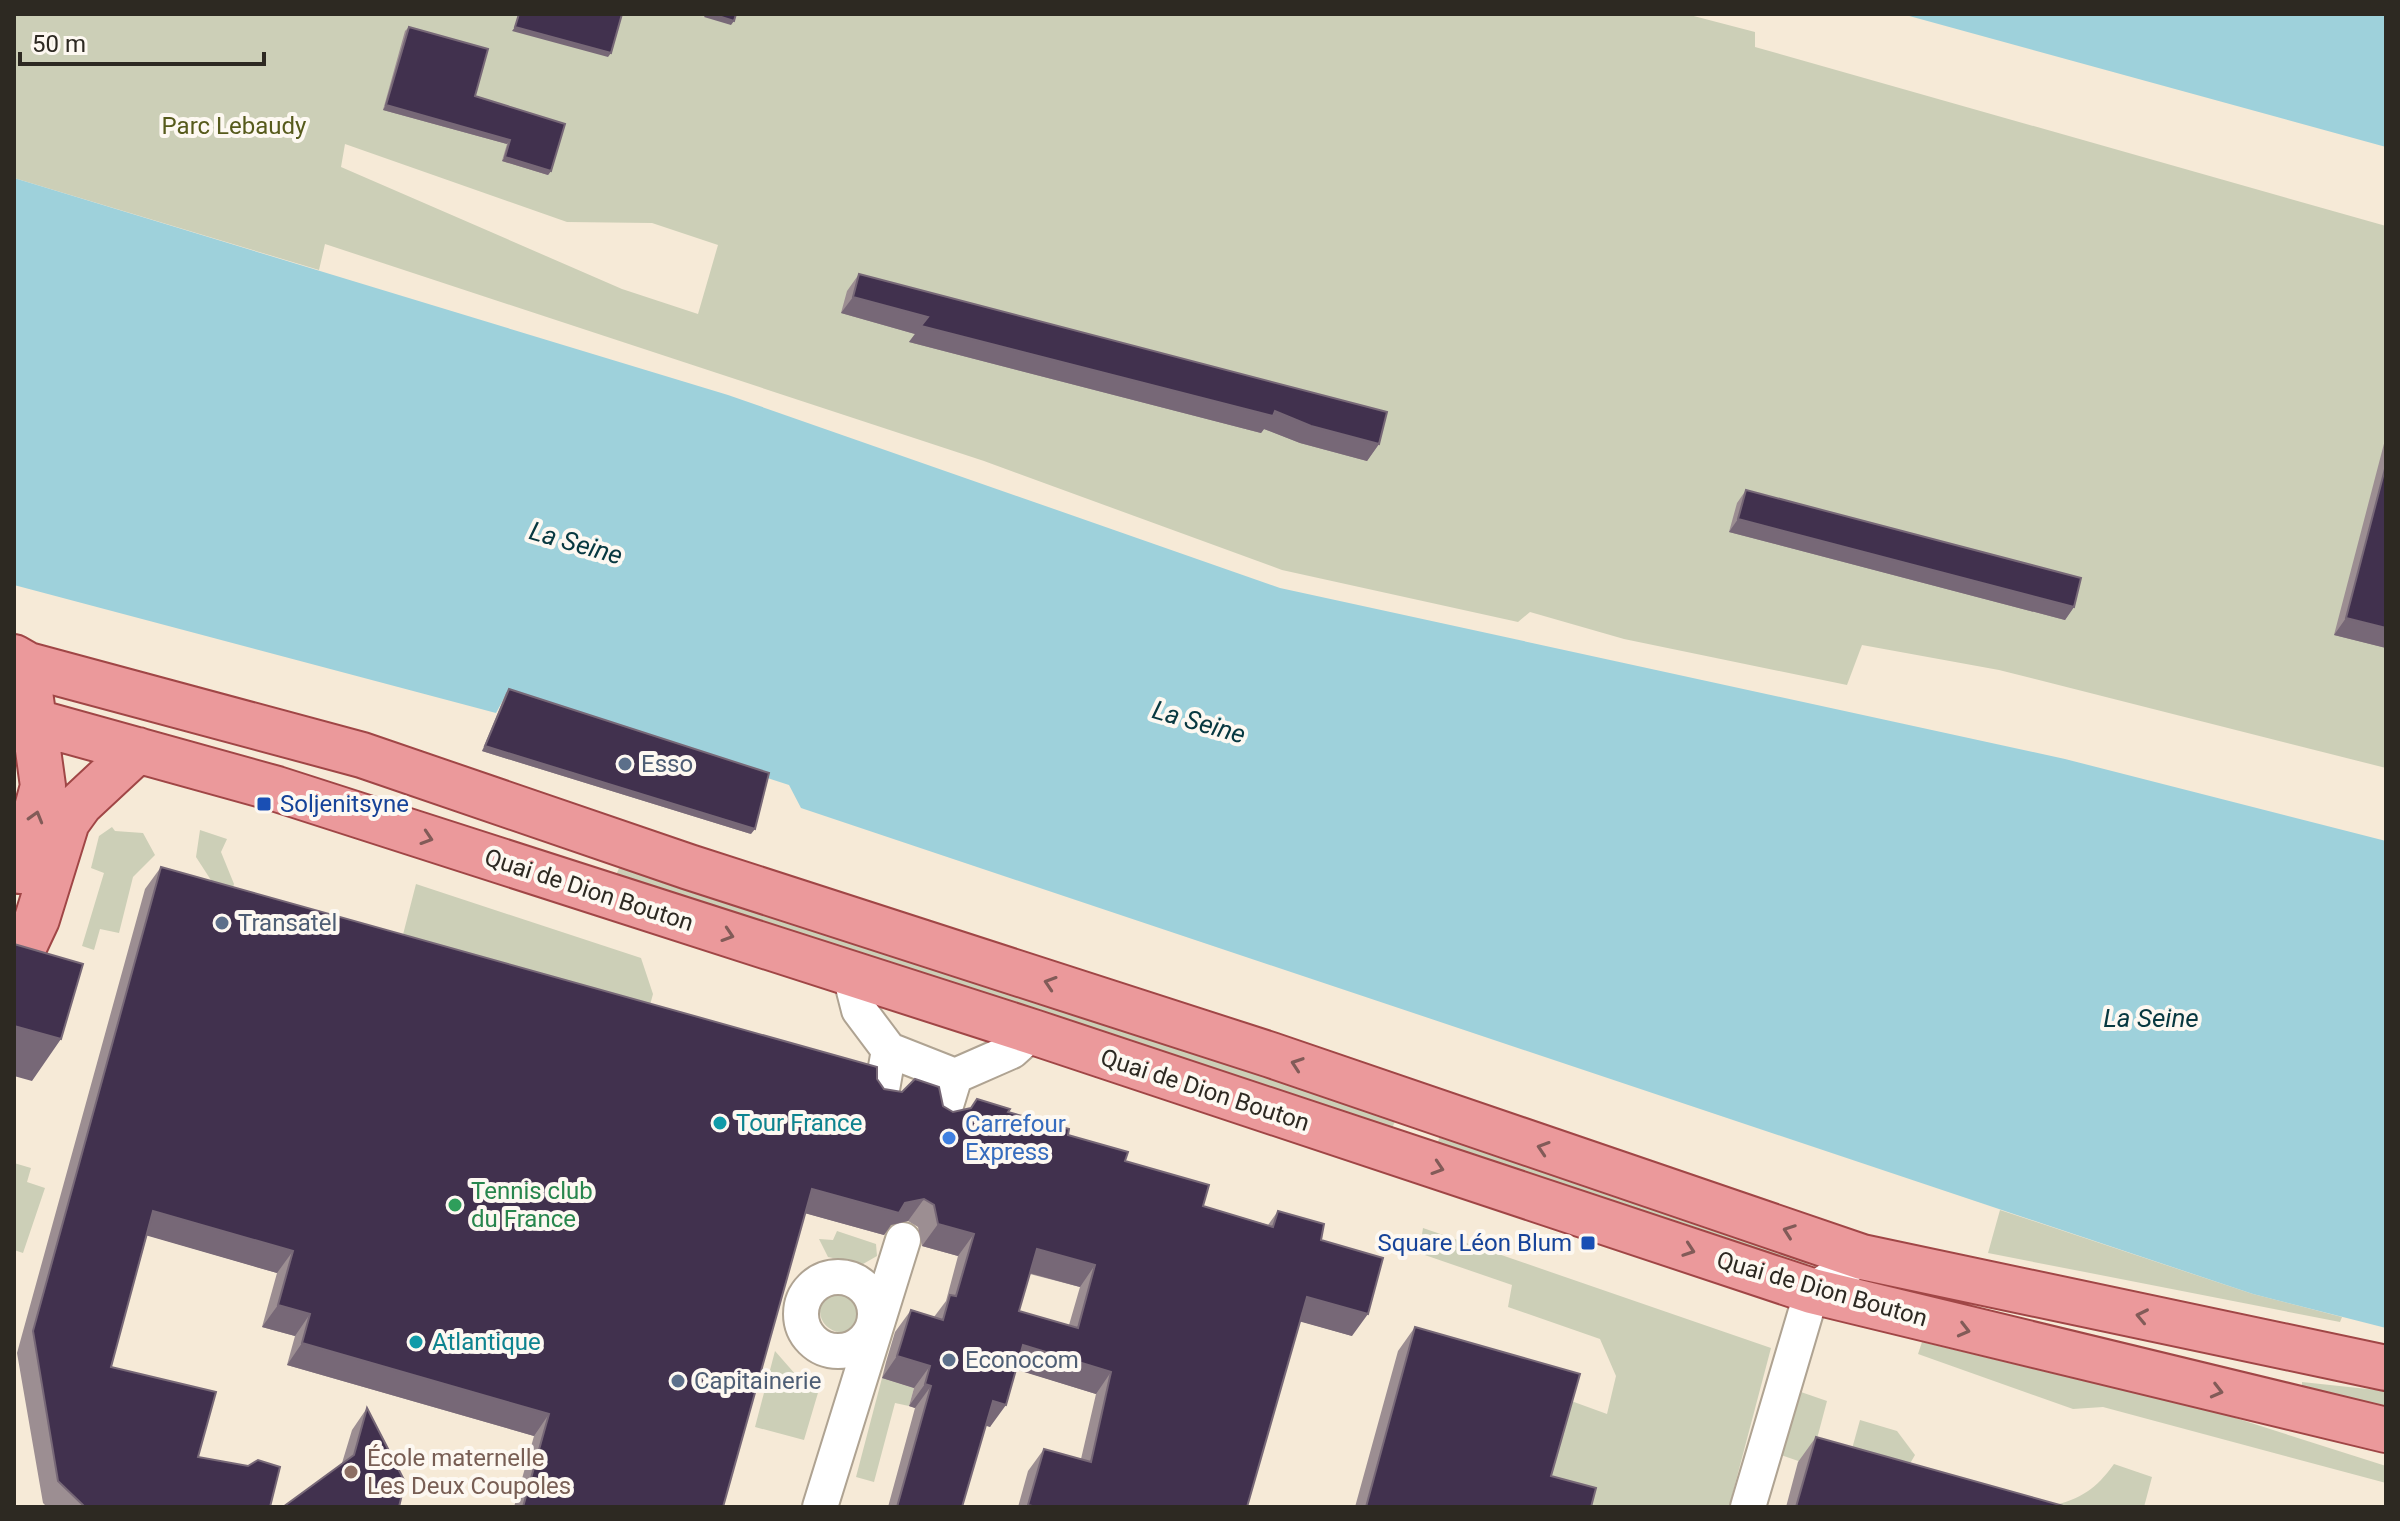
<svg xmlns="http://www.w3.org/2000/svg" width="2400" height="1521" viewBox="0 0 2400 1521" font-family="Roboto,sans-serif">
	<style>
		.green { fill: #cccfb7; fill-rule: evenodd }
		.water { fill: #9ed1db }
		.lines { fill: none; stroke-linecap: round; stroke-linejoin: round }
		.minor-casing { stroke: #afa392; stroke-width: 38 }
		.major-casing { stroke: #a04646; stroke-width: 48 }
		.minor { stroke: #fff; stroke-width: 34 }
		.major { stroke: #eb999b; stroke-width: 44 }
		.wall { fill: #9c8e92; fill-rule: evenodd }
		.shaded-wall { fill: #776877 }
		.building { fill: #41314e; stroke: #776877; stroke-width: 2; fill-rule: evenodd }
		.oneway { stroke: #825b58 }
		.service-dot { fill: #5c6f8a; stroke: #fdf8f1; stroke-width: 3 }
		.transit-dot { fill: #1a4fb4; stroke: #fdf8f1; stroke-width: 3 }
		.culture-dot { fill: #0f9aa8; stroke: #fdf8f1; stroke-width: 3 }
		.shop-dot { fill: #3f7fe0; stroke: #fdf8f1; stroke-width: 3 }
		.leisure-dot { fill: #2e9e5b; stroke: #fdf8f1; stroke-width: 3 }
		.education-dot { fill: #8d6e63; stroke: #fdf8f1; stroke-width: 3 }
		.labels { text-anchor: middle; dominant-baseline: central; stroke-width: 8; stroke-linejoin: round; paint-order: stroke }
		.park-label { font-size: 24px; fill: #565a1b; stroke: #fdf8f1 }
		.service-label { font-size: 24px; fill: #4e5e75; stroke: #fdf8f1; text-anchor: start }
		.transit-label { font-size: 24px; fill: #164399; stroke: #fdf8f1; text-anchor: start }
		.street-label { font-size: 24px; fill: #2d2922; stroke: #fdf8f1 }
		.culture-label { font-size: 24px; fill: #0d838f; stroke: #fdf8f1; text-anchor: start }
		.shop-label { font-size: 24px; fill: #366cbe; stroke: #fdf8f1; text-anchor: start }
		.leisure-label { font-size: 24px; fill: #27864d; stroke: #fdf8f1; text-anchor: start }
		.education-label { font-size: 24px; fill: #785e54; stroke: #fdf8f1; text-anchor: start }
		.water-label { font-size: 26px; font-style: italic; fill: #073840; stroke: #fdf8f1 }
	</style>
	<rect width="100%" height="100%" fill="#f6ead7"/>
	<path class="green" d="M14,14H1686L1755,32V47L2386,226V768L1999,670L1862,645L1847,685L1624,639L1530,612L1518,622L1282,570L984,461L325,244L319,270L14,178ZM345,144L567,222L652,223L718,245L698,314L622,289L341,167Z
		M112,827L115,831L143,833L155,855L133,877L119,933L100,929L94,950L82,946L104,873L91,868L99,836Z
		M200,830L227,839L221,852L234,884L226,911L218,891L196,857Z
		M620,866L1397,1116L1389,1136L616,875Z
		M416,884L641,958L653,994L644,1027L397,958Z
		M1442,1131L1814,1258L1798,1272L1434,1152Z
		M14,1163L31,1168L27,1182L45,1188L23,1253L14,1250Z
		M2000,1210L2253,1294L2342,1317L2340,1322L1988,1253Z
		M1423,1228L1771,1348L1729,1507H1561L1535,1500L1563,1398L1607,1414L1616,1376L1600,1339L1508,1307L1512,1285L1419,1253Z
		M837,1231L876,1244L877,1256L863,1264L828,1257L819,1239L833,1240Z
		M820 1311a21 21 0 1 1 42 0a21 21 0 1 1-42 0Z
		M1922,1342L2226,1415L2386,1466V1483L2103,1407L2073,1409L1918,1354Z
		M775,1351L796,1375L820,1386L804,1440L755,1427Z
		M882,1378L914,1388L909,1406L895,1403L874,1482L856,1477Z
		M2302,1382L2386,1391V1414L2302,1394Z
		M1798,1391L1827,1401L1810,1465L1778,1454Z
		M1860,1420L1897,1431L1915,1455L1905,1472L1850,1456Z
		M2114,1464L2152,1477L2144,1507L2051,1506C2081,1499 2096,1489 2114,1464Z"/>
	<path class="water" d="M1902,14H2386V147Z
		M14,178L728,395L1280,588L2065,759L2386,841V1328L2253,1294L801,808L789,785L507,693L496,713L14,585Z"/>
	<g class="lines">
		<g class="minor-casing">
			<path id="minor" d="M850,975L859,1010L889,1050L955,1076L1012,1051L1033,1032
				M881,1095L889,1050
				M943,1115L955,1076
				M801 1314a37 37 0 1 1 74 0a37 37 0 1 1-74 0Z
				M820,1507L903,1240
				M1748,1507L1812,1291L1862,1257"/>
		</g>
		<g class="major-casing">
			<path id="major" d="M14,657L28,665L362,755L689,867L1271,1055L1862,1257L2386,1368
				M14,716L277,789L1033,1032L1812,1291L2386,1430
				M20,871L43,786L30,692
				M14,968L37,919L67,822L80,804L138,750"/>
		</g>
		<use href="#minor" class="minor"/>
		<use href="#major" class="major"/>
	</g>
	<path class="wall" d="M409,27L475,96L551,171L548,175L502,161L507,144L383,110L405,31Z
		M859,274L1379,444L1367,461L1300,443L1264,429L1261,433L909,342L915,334L841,313L847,291Z
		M2386,436V648L2334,635Z
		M1746,490L2074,607L2065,620L1729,532L1737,503Z
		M509,689L751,834L482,751L506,693Z
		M161,867L877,1079L884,1089L943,1106L953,1112H1008L1068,1135L1125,1161L1203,1206L1268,1225L1278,1211L1321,1240L1352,1336L1300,1321L1247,1507H1018L1028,1471L1044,1449L1081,1459L1096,1394L1016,1369L990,1427L986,1425L962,1507H888L915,1408L909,1406L914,1388L882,1378L886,1362L895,1332L911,1310L934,1317L946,1301L958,1256L922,1246L918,1227L908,1221L891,1225L884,1235L805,1213L723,1507H514L534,1436L287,1365L295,1336L262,1327L277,1273L147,1235L111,1367L198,1457L270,1507H47L43,1503L17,1353L145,889ZM1030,1274L1080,1287L1069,1325L1019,1311Z
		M1415,1327L1551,1476L1591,1507H1355L1398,1351Z
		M367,1408L399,1507L342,1463L352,1430Z
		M1816,1437L2067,1507H1786L1798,1462Z"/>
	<path class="shaded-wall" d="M706,14H712L734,21L731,25L704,17Z
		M515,27L611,53L608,57L512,31Z
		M386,105L510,140L507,144L383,110Z
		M505,157L551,171L548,175L502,161Z
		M853,297L1275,411L1379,444L1367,461L1300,443L1264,429L1261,433L909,342L915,334L841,313Z
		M1738,519L2074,607L2065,620L1729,532Z
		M2346,618L2386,628V648L2334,635Z
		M485,746L755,829L751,834L482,751Z
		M14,1026L61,1039L32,1081L14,1076Z
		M812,1189L905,1203L924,1199L908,1221L891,1225L884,1235L797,1211Z
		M153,1211L293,1251L277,1273L138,1233Z
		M938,1224L974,1234L958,1256L922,1246Z
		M1037,1249L1095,1265L1080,1287L1022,1271Z
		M1307,1297L1368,1314L1352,1336L1291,1319Z
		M278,1305L310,1314L295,1336L262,1327Z
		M302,1343L549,1414L534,1436L287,1365Z
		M1023,1345L1111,1372L1096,1394L1008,1367Z
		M897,1356L930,1366L914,1388L882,1378Z
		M925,1384L931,1386L915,1408L909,1406Z
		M993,1401L1006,1405L990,1427L977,1423Z"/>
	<path class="building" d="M519,14H622L611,53L515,27Z
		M712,14H736L734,21Z
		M409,27L488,49L475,96L565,124L551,171L505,157L510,140L386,105Z
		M859,274L1387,412L1379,444L1311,426L1275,411L1273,416L921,326L928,317L853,297Z
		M2386,465V628L2346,618Z
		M1746,490L2081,578L2074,607L1738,519Z
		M509,689L769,773L755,829L485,746Z
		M161,867L877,1067V1079L884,1089L902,1092L915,1079L939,1087L943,1106L953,1112L971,1108L977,1099L1010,1109L1008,1112L1069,1129L1068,1135L1128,1152L1125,1161L1209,1185L1203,1206L1273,1227L1278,1211L1324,1224L1321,1240L1383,1258L1368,1314L1307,1297L1247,1507H1036L1028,1505L1044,1449L1091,1462L1111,1372L1023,1345L1006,1405L993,1401L962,1507H897L931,1386L925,1384L930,1366L897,1356L902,1340L911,1310L943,1320L950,1295L956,1296L974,1234L938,1224L934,1205L924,1199L905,1203L899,1213L812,1189L723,1507H523L549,1414L302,1343L310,1314L278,1305L293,1251L153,1211L111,1367L216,1392L198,1457L248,1466L258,1460L280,1467L270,1507H85L58,1481L33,1331ZM1037,1249L1095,1265L1078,1328L1019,1311Z
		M14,944L83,964L61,1039L14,1026Z
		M1415,1327L1580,1374L1551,1476L1596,1488L1591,1507H1366Z
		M367,1408L405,1482L399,1507H283L354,1455Z
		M1816,1437L2067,1507H1796Z"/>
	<defs><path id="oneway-chevron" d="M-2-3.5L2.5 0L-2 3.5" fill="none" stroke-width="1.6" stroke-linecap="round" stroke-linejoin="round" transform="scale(2)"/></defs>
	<g class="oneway">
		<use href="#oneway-chevron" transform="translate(36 817) rotate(-74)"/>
		<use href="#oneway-chevron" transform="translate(427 838) rotate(18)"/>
		<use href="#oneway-chevron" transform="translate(728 935) rotate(18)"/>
		<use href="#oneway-chevron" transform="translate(1050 983) rotate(-162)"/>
		<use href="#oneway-chevron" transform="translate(1297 1064) rotate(-161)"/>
		<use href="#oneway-chevron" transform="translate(1543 1148) rotate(-162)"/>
		<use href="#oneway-chevron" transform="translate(1438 1168) rotate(18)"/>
		<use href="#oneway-chevron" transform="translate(1789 1231) rotate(-160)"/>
		<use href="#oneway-chevron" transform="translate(1689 1250) rotate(19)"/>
		<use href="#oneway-chevron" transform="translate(2142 1316) rotate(-168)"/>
		<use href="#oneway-chevron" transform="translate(1964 1330) rotate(14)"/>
		<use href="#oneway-chevron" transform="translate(2217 1391) rotate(14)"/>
	</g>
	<g class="service-dot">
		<circle cx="625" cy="764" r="8"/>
		<circle cx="222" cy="923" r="8"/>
		<circle cx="949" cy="1360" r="8"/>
		<circle cx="678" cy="1381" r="8"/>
	</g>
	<g class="transit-dot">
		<rect x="256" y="796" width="16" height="16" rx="4"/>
		<rect x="1580" y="1235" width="16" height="16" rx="4"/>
	</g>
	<g class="culture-dot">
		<circle cx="720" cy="1123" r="8"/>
		<circle cx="416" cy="1342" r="8"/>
	</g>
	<circle class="shop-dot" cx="949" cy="1138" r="8"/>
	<circle class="leisure-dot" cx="455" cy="1205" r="8"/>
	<circle class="education-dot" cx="351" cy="1472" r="8"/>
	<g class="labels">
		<g class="park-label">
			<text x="234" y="126">Parc Lebaudy</text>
		</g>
		<g class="service-label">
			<text x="641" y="764">Esso</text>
			<text x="238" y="923">Transatel</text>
			<text x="965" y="1360">Econocom</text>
			<text x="694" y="1381">Capitainerie</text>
		</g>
		<g class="transit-label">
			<text x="280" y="804">Soljenitsyne</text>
			<text x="1572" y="1243" text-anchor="end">Square Léon Blum</text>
		</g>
		<g class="street-label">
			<text transform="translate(589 890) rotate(18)">Quai de Dion Bouton</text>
			<text transform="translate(1205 1090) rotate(18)">Quai de Dion Bouton</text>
			<text transform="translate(1822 1289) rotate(16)">Quai de Dion Bouton</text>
		</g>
		<g class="culture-label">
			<text x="736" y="1123">Tour France</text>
			<text x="432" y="1342">Atlantique</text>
		</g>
		<g class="shop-label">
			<text x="965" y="1124">Carrefour<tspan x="965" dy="28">Express</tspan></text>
		</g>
		<g class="leisure-label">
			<text x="471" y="1191">Tennis club<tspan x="471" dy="28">du France</tspan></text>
		</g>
		<g class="education-label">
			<text x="367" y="1458">École maternelle<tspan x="367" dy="28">Les Deux Coupoles</tspan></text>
		</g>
		<g class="water-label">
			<text transform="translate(576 543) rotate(16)">La Seine</text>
			<text transform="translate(1199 722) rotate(16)">La Seine</text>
			<text x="2151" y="1018">La Seine</text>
		</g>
	</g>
	<rect width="2400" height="1521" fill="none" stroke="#2d2922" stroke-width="32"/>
	<path d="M20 52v12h244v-12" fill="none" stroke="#2d2922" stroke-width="4"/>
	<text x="32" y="52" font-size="24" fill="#2d2922" stroke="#fdf8f1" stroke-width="6" paint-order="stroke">50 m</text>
</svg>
